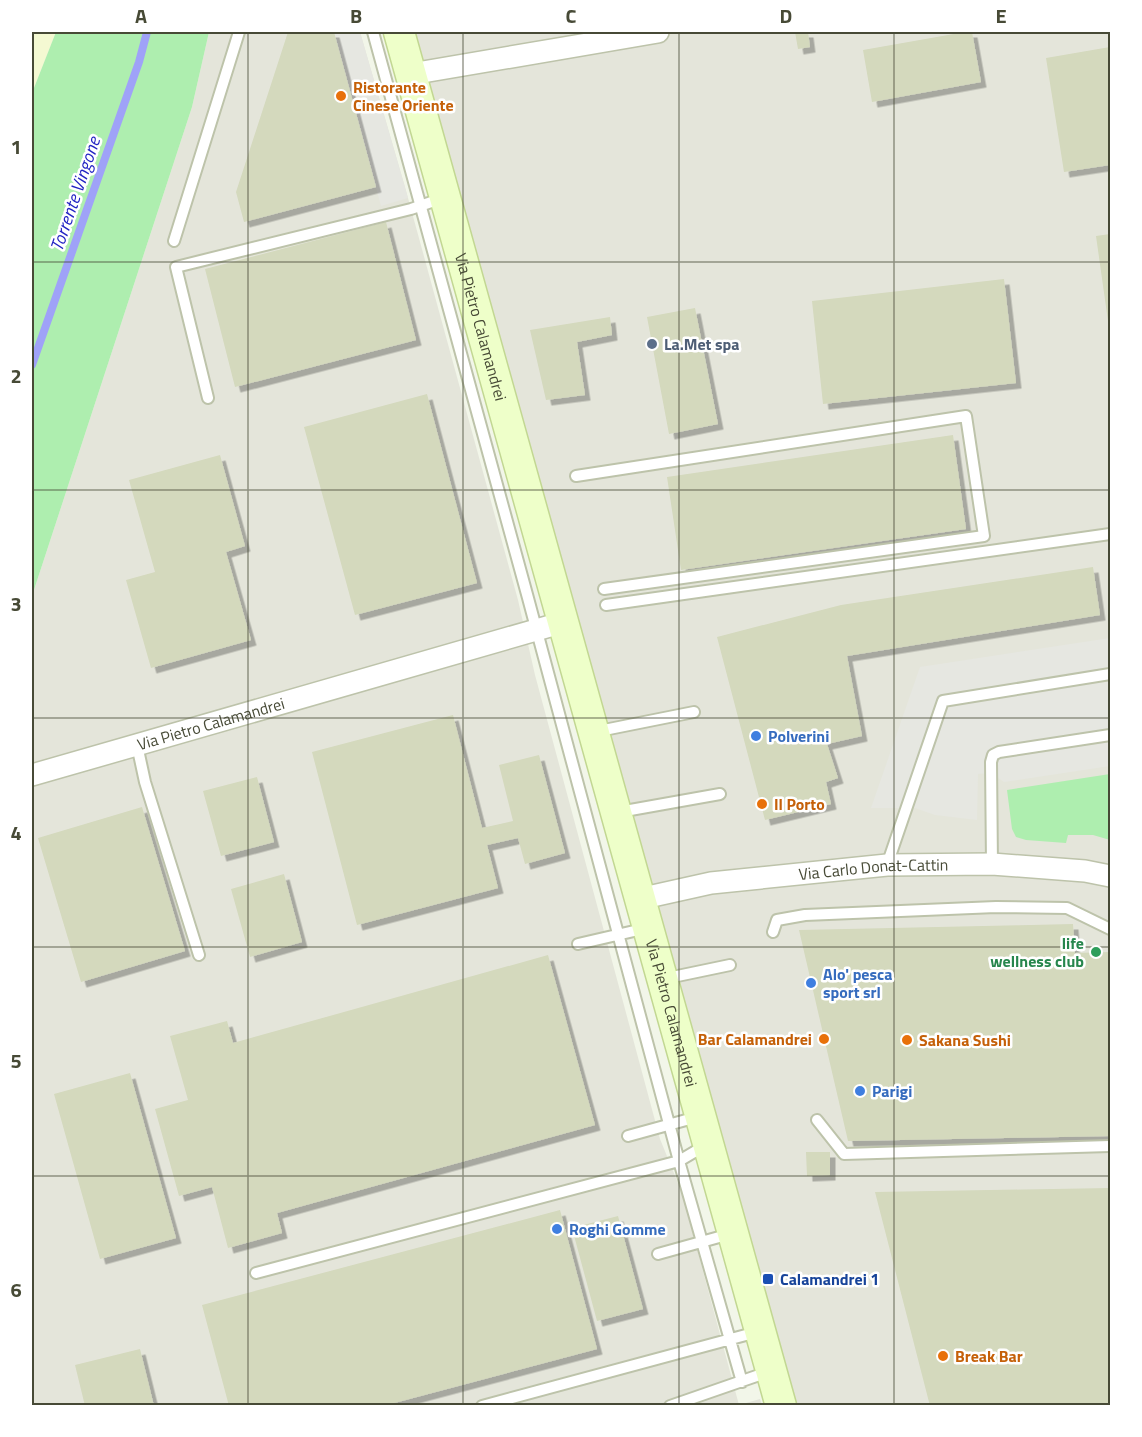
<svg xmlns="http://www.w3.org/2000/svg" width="1142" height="1437" viewBox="0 0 1142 1437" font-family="'Titillium Web',sans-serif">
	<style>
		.commercial { fill: #f4f9d2 }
		.industrial { fill: #e4e5da }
		.green { fill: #aeeeaf }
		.parking { fill: #e6e7e1 }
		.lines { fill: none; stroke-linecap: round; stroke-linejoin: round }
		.stream { stroke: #9fa2f8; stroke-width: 8 }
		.building { fill: #d4d9bd; filter: url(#shadow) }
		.service-casing { stroke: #bdc3aa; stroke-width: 14 }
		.minor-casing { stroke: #bdc3aa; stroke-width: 24 }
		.secondary-casing { stroke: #c2d792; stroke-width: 33 }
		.service { stroke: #fff; stroke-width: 10 }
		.minor { stroke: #fff; stroke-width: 21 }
		.secondary { stroke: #eeffc9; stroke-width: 30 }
		.grid { fill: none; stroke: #474a36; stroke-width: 1.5; stroke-opacity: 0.55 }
		.food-dot { fill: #e8710a; stroke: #fff; stroke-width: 2 }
		.service-dot { fill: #5c6f8a; stroke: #fff; stroke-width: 2 }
		.shop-dot { fill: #3f7fe0; stroke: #fff; stroke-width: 2 }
		.leisure-dot { fill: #2e9e5b; stroke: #fff; stroke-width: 2 }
		.transit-dot { fill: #1a4fb4; stroke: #fff; stroke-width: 2 }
		.labels { text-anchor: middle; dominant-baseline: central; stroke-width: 5; stroke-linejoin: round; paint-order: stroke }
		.food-label { font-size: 16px; font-weight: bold; fill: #c56008; stroke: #fff; text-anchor: start }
		.street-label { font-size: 16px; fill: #474a36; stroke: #fff }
		.service-label { font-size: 16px; font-weight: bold; fill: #4e5e75; stroke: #fff; text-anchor: start }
		.shop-label { font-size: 16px; font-weight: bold; fill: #366cbe; stroke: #fff; text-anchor: start }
		.leisure-label { font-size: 16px; font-weight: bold; fill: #27864d; stroke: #fff; text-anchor: end }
		.transit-label { font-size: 16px; font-weight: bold; fill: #164399; stroke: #fff; text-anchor: start }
		.water-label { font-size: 18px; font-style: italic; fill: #2324c3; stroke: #fff }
		.neatline { fill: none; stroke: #474a36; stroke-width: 2 }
		.grid-label { font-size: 20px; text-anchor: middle; font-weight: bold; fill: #474a36 }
	</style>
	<defs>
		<filter id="shadow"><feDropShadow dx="5.5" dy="5.5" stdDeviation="0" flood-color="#0004"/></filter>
	</defs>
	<rect width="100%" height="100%" fill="#f2f6e9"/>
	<path class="commercial" d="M32,32H56L32,93Z"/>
	<path class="industrial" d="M209,32H360L405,187L518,600L535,675L660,1139L682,1193L739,1405L760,1399L762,1405L32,1406V596L192,107Z
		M399,32H1110V1405H781Z"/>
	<path class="green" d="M56,32H209L192,107L32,596V93Z
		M1110,774V840L1093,835H1068L1066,843L1026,840L1016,837L1012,829L1007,790Z"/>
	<path class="parking" d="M334,32H360L408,198L381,206Z
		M1110,638V766L1004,782L991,773L978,774L977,820L935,815L915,808H871L920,667Z"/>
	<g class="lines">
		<path class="stream" d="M32,365L139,62L147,32"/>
	</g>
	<path class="building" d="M288,32H334L376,187L244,222L236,192Z
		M795,32H808L810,47L798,49Z
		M965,32H972L981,82L872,102L863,50Z
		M1110,47V165L1064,172L1046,58Z
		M386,222L416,340L235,387L205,269Z
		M1110,234V328H1109L1096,236Z
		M1004,279L1016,383L823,404L812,301Z
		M695,308L718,424L669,434L647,317Z
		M610,317L612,335L577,342L585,395L546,400L530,330Z
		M427,394L477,583L355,615L304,427Z
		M953,435L966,529L681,570L667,477Z
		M220,455L245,546L226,552L251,640L151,668L126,580L155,572L129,480Z
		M1093,567L1100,615L847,656L862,736L827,744L838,778L826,782L831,804L765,820L717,637L841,605Z
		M453,715L482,828L513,821L499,765L539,755L565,853L525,864L518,838L487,845L498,888L357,925L312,752Z
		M257,777L274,842L221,856L203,791Z
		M142,807L185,951L81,982L38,838Z
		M284,874L302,942L250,957L231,889Z
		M1073,924L1075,953L1110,952V1136L848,1141L799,930Z
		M548,955L595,1125L277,1213L282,1233L228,1248L212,1187L179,1196L155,1109L188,1100L170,1036L227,1021L233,1043Z
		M130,1073L176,1238L100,1259L54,1094Z
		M806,1152H830V1175L807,1176Z
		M1110,1188V1406H930L875,1192Z
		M560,1210L597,1349L383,1406H229L202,1305Z
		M618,1216L643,1309L597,1321L572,1228Z
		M140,1349L154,1406H85L75,1365Z"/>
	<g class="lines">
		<g class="service-casing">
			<path id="service" d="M373,32L528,598L679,1161L742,1382
				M174,241L239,32
				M208,398L176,267L411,209L443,198
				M576,476L966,416L984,536L604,589
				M606,605L1110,534
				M594,732L694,712
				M137,745L145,782L199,955
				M619,812L720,794
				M992,864L991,762L993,755L999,752L1110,735
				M887,865L943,701L1110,674
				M773,932L777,920L805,915L996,907L1067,908L1110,929
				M578,944L647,928
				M663,979L730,965
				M817,1120L844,1154L1110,1146
				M628,1136L697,1117
				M658,1254L730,1234
				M256,1273L679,1161L706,1145
				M482,1406L757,1332
				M670,1406L768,1372"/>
		</g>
		<g class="minor-casing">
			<g id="minor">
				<path d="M411,74L658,32"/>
				<path id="s1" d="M32,775L564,622"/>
				<path id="s2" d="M639,899L711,883L887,865L992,864L1085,871L1110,876"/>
			</g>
		</g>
		<g class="secondary-casing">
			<g id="secondary">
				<path id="s3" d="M399,32L781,1406"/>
			</g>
		</g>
		<use href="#service" class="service"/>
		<use href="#minor" class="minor"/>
		<use href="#secondary" class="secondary"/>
	</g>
	<path class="grid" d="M248,32V1406M463,32V1406M679,32V1406M894,32V1406M32,262H1110M32,490H1110M32,718H1110M32,947H1110M32,1176H1110"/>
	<g class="food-dot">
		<circle cx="341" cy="96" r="6"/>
		<circle cx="762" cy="804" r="6"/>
		<circle cx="824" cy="1039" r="6"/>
		<circle cx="907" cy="1040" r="6"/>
		<circle cx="943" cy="1356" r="6"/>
	</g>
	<circle class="service-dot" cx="652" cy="344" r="6"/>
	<g class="shop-dot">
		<circle cx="756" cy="736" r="6"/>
		<circle cx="811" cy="983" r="6"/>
		<circle cx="860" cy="1091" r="6"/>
		<circle cx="557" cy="1229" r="6"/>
	</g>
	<circle class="leisure-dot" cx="1096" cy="952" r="6"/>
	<rect class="transit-dot" x="762" y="1273" width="12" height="12" rx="3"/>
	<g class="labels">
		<g class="food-label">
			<text x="353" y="87">Ristorante<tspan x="353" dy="18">Cinese Oriente</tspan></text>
			<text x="774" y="804">Il Porto</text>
			<text x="812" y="1039" text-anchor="end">Bar Calamandrei</text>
			<text x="919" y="1040">Sakana Sushi</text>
			<text x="955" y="1356">Break Bar</text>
		</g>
		<g class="street-label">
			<text stroke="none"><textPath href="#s3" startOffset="306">Via Pietro Calamandrei</textPath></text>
			<text stroke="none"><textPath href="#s1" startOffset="186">Via Pietro Calamandrei</textPath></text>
			<text stroke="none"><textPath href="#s2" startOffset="237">Via Carlo Donat-Cattin</textPath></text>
			<text stroke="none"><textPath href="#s3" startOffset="1018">Via Pietro Calamandrei</textPath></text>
		</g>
		<g class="service-label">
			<text x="664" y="344">La.Met spa</text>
		</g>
		<g class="shop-label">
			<text x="768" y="736">Polverini</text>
			<text x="823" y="974">Alo' pesca<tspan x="823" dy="18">sport srl</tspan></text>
			<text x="872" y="1091">Parigi</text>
			<text x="569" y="1229">Roghi Gomme</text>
		</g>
		<g class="leisure-label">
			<text x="1084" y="943">life<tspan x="1084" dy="18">wellness club</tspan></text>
		</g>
		<g class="transit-label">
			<text x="780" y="1279">Calamandrei 1</text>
		</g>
		<g class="water-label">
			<text transform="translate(75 194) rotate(-71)">Torrente Vingone</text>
		</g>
	</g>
	<rect width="1142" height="1437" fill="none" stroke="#ffffff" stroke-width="66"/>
	<rect x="33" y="33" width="1076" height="1371" class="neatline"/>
	<g class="grid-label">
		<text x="141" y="23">A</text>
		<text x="356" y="23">B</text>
		<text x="571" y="23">C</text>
		<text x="786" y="23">D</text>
		<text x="1001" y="23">E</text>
		<text x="16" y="154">1</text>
		<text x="16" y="383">2</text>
		<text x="16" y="611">3</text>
		<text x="16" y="840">4</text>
		<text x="16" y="1068">5</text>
		<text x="16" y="1297">6</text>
	</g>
</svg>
